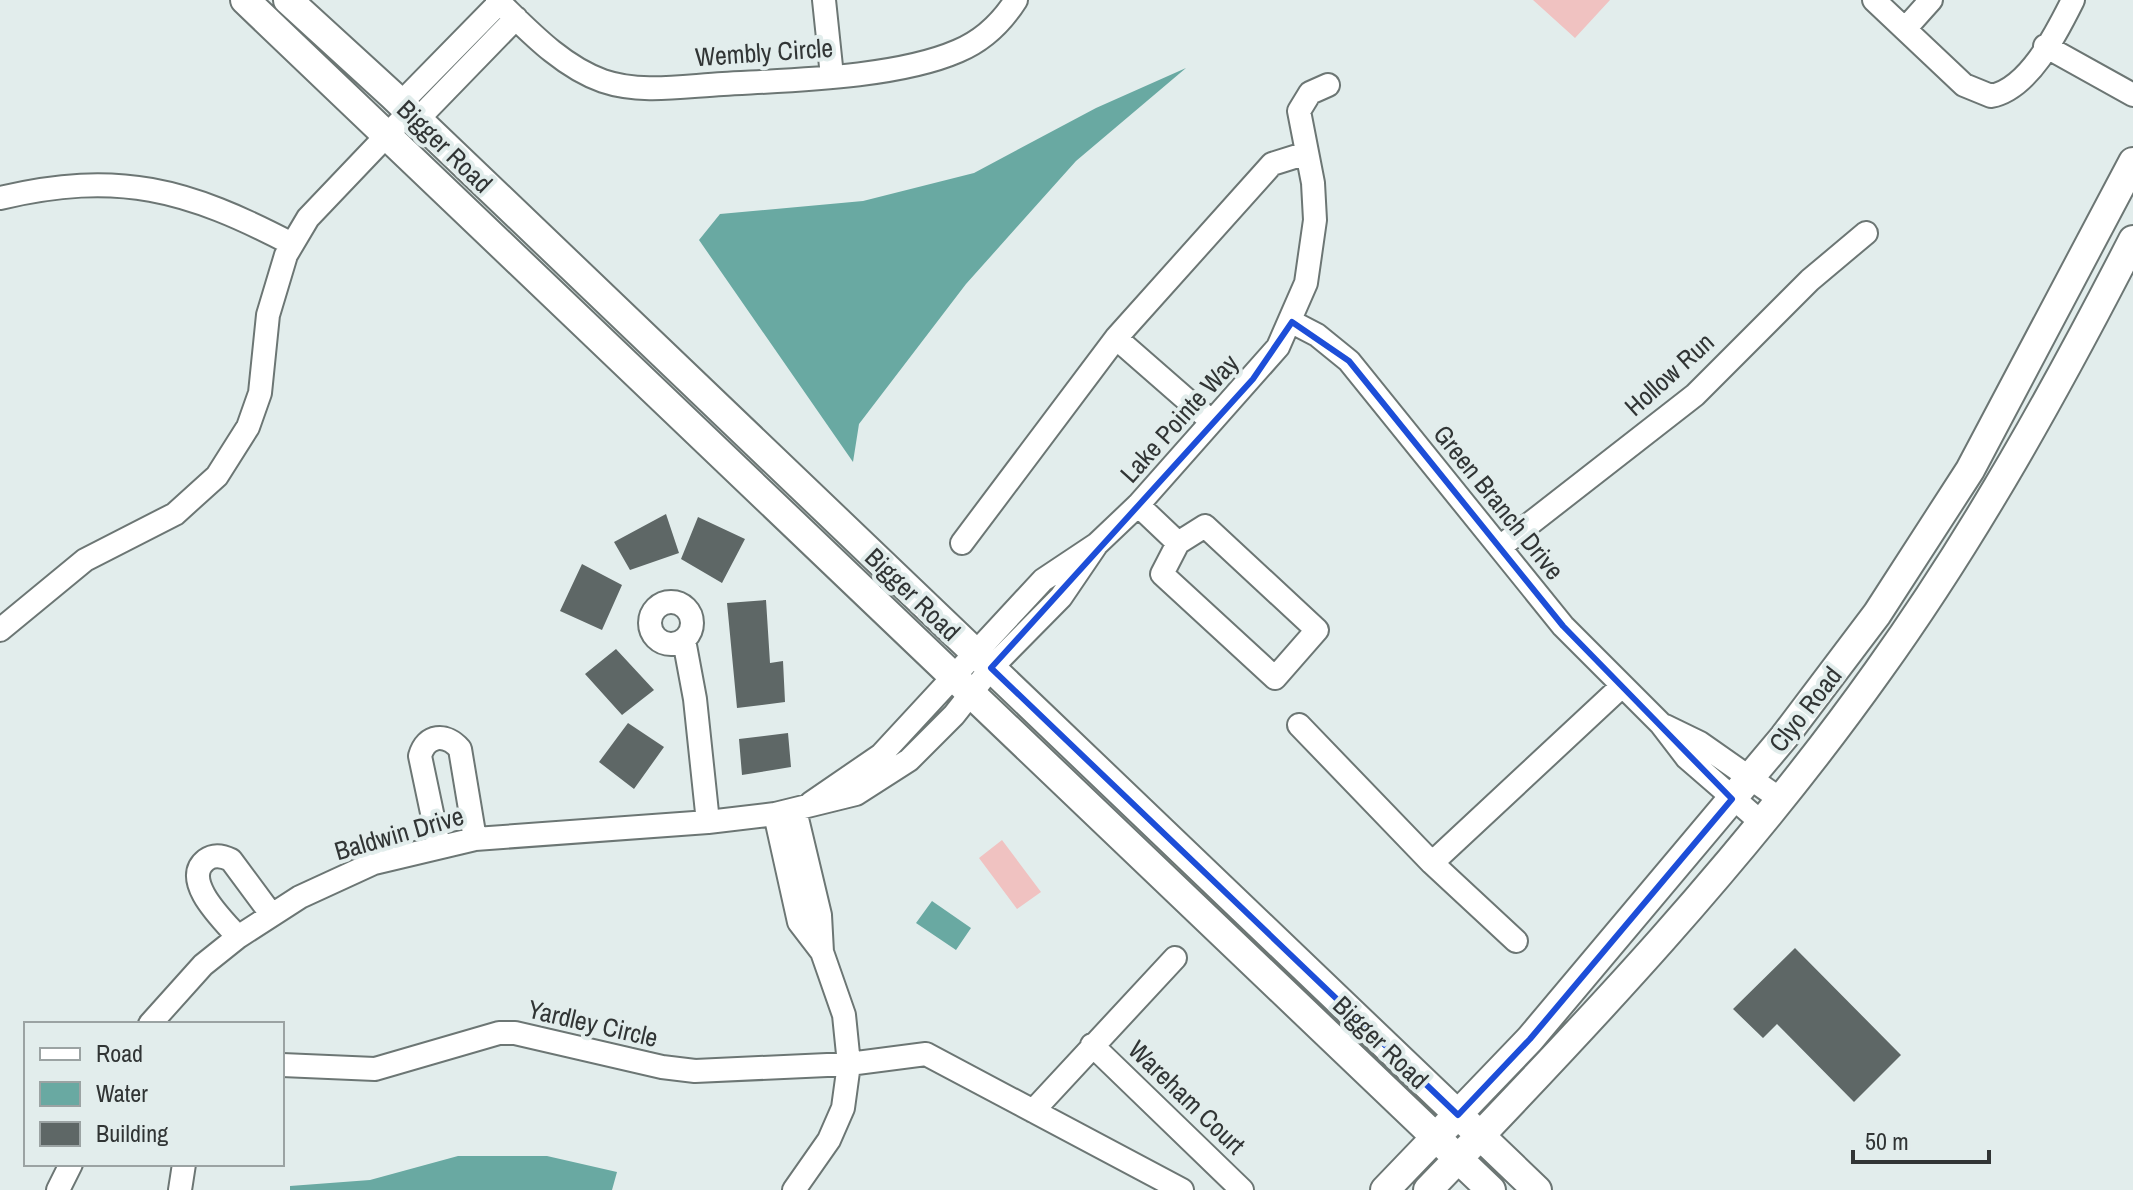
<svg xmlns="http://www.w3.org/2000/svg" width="2133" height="1190" viewBox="0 0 2133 1190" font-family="'Archivo Narrow',sans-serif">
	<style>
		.green { fill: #f0c2c1 }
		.water { fill: #69a9a2 }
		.building { fill: #5e6766 }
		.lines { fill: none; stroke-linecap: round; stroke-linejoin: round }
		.minor-casing { stroke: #6c7674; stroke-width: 26 }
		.tertiary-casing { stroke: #6c7674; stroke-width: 32 }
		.minor { stroke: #fff; stroke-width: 22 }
		.tertiary { stroke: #fff; stroke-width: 28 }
		.marked { fill: none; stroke: #1d4ed8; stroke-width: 6; stroke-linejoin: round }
		.labels { text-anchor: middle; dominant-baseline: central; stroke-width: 8; stroke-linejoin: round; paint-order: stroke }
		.street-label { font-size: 26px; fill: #313535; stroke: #e2edec }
	</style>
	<rect width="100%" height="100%" fill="#e2edec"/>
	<path class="green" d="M1533,0H1610L1575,38Z
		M1002,840L1041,892L1017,909L979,858Z"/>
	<path class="water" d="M1186,68L1076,161L966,284L859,424L853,462L699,240L720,214L863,201L974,173L1096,108Z
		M932,901L971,928L956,950L916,923Z
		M458,1156H547L617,1172L612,1190H290V1186L370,1180Z"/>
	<path class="building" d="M666,514L679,553L630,570L614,542Z
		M698,517L745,539L722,583L681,559Z
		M582,564L622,585L602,630L560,611Z
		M766,600L770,663L783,661L785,702L737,708L727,603Z
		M616,649L654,690L622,715L585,674Z
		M628,723L664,747L634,789L599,762Z
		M788,733L791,767L742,775L739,739Z
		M1795,948L1901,1055L1854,1102L1777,1024L1763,1038L1733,1009Z"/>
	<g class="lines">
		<g class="minor-casing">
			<path id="minor" d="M497,0C528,30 561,66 603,81C641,94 684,86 723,84C791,80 896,78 958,51C982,41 1002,22 1016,0
				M824,0L832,76
				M1874,0L1964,85L1991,96C2029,89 2057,32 2073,0
				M1905,29L1931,0
				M2045,46L2133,95
				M400,104L500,2
				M417,120L516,18
				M0,198C118,170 187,189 292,244
				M1292,322L1317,335L1349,361L1563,626L1661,724L1687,758L1762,823
				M1116,338L1211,421
				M1138,505L1178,543L1205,526L1317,630L1275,678L1162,574L1178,543
				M962,543L1116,338L1272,164L1307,153
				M1500,547L1695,395L1810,280L1866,233
				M650 623a21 21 0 1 1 42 0a21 21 0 1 1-42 0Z
				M0,630L85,560L175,514L217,476L248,427L260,393L268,315L286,255L308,218L409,112
				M684,640L695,699L708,822
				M1299,725L1432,863L1516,941
				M1665,726L1700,743L1780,799
				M811,803L881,755L1043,580L1097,544L1138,505L1278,347L1306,283L1315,220L1313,183L1299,111L1310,93L1328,85
				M775,814L799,922L822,952
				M439,846L420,756C426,734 446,733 460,749L475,839
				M1432,863L1622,686
				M238,937C224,921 180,880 206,860C214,854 223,856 231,860L271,914
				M150,1024L203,965L238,937L300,897L374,863L475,839L708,822L775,814L856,794L909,760L954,715L991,668L1061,597L1097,544
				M1092,1045L1242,1190
				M282,1065L375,1069L499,1033H515L662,1067L695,1071L849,1064L926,1054L1182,1190
				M1033,1111L1175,958
				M58,1190L71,1164
				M180,1190L184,1164
				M794,1190L829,1140L843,1108L849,1064L844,1015L822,952L820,915L795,810"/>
		</g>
		<g class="tertiary-casing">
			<path id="tertiary" d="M245,0L1491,1190
				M288,0L392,95L1537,1190
				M1385,1190L1530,1039L1784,737L1877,614L1970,470L2133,162
				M1428,1190C1587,1025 1745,858 1878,671C1975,536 2057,388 2133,240"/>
		</g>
		<use href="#minor" class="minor"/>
		<use href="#tertiary" class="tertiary"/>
	</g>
	<path class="marked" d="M1292,322L1349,361L1563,626L1732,799L1530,1039L1458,1115L991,668L1253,379Z"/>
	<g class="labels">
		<g class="street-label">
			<text transform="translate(764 52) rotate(-4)">Wembly Circle</text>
			<text transform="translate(445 146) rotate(44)">Bigger Road</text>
			<text transform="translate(1669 374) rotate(-42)">Hollow Run</text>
			<text transform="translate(1179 418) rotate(-48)">Lake Pointe Way</text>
			<text transform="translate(1499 502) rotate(51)">Green Branch Drive</text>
			<text transform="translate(913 594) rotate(44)">Bigger Road</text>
			<text transform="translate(1805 709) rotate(-52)">Clyo Road</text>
			<text transform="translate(399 833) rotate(-16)">Baldwin Drive</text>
			<text transform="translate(593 1023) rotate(13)">Yardley Circle</text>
			<text transform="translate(1381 1042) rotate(44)">Bigger Road</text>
			<text transform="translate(1187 1097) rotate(44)">Wareham Court</text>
		</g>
	</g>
	<rect x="24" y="1022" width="260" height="144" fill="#e2edec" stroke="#9ba3a3" stroke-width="2"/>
	<rect x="40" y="1048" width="40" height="12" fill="#ffffff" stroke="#9ba3a3" stroke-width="2"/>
	<text x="96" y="1062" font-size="24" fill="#313535">Road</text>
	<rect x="40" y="1082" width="40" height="24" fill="#69a9a2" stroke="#9ba3a3" stroke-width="2"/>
	<text x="96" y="1102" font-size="24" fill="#313535">Water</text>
	<rect x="40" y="1122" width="40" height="24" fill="#5e6766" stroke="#9ba3a3" stroke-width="2"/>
	<text x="96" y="1142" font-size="24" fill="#313535">Building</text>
	<path d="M1853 1150v12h136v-12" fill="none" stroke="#313535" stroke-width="4"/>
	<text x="1865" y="1150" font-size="24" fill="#313535" stroke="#e2edec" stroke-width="6" paint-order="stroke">50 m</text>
</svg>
